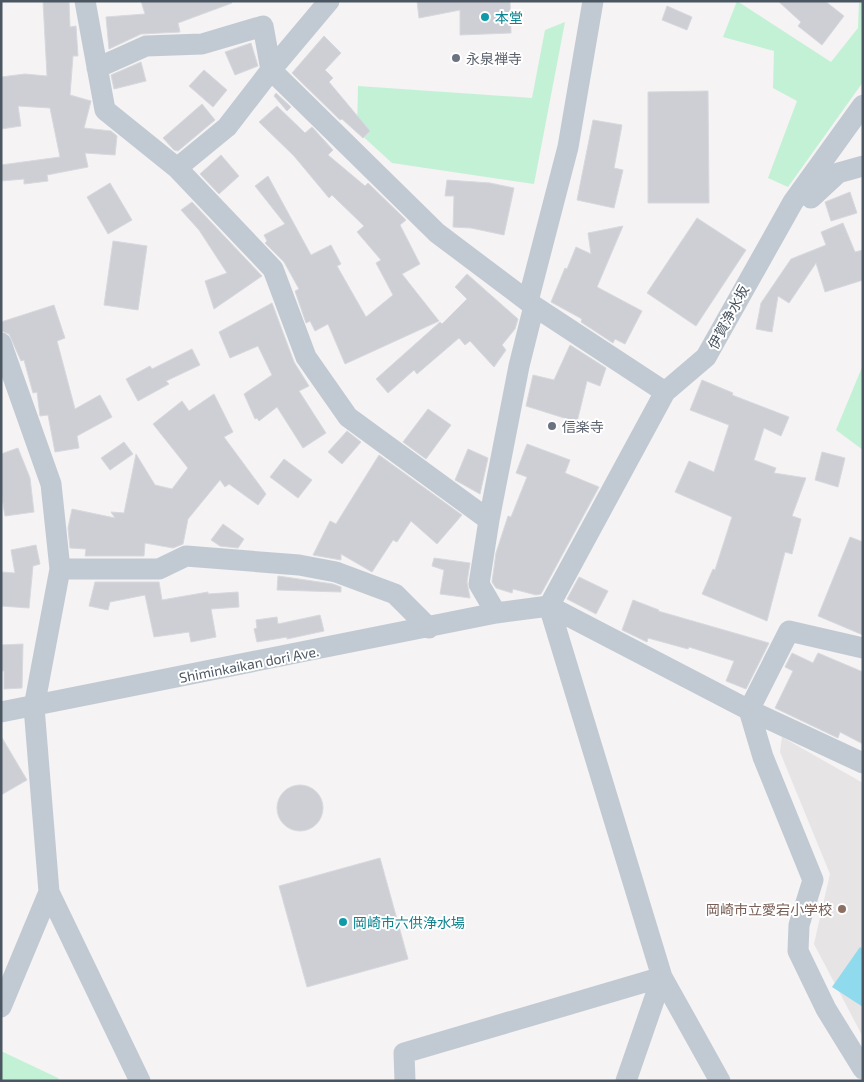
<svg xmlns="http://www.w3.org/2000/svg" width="864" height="1082" viewBox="0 0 864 1082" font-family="'Exo 2','Noto Sans JP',sans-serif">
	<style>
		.education { fill: #e6e4e5 }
		.green { fill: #c3f1d5 }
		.water { fill: #90daee }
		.building { fill: #cdcfd5; stroke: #d7d9de }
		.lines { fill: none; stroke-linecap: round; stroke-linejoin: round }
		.minor { stroke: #c1cad2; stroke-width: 21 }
		.culture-dot { fill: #0f9aa8; stroke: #fff; stroke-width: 2 }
		.worship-dot { fill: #6b7280; stroke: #fff; stroke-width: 2 }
		.education-dot { fill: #8d6e63; stroke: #fff; stroke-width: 2 }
		.labels { text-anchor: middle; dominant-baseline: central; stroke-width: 4; stroke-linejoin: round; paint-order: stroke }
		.culture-label { font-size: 14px; fill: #0d838f; stroke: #fff; text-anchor: start }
		.worship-label { font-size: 14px; fill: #5b616d; stroke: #fff; text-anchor: start }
		.street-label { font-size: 14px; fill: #4a5661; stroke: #fff }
		.education-label { font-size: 14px; fill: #785e54; stroke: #fff; text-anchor: end }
	</style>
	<rect width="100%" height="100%" fill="#f5f3f3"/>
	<path class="education" d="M782,737L863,783V1037L814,944L830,874L780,752Z"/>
	<path class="green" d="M737,1L831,62L858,28L859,1H863V82L788,187L768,178L797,101L773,88L774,51L723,37Z
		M565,22L534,184L392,163L357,131L358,86L532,98L545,30Z
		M863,365V450L836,430Z
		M1,1051L58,1078L60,1081H1Z"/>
	<path class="water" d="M860,947L863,949V1007L832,987Z"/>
	<path class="building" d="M43,1H69L70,27L76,26L78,56H73L70,95L91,101L84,128L111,131L117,136L115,155L85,153L88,167L47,175L48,181L24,184V179L1,181V165L60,157L50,108L18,106L21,126L1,129V77L25,74L47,76Z
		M141,1H232V3L178,23L180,32L141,34L109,49L106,17L145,14Z
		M417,1H510L511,33L460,35V10L419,18Z
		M778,1H825L844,16L822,45L798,26L801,22Z
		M667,6L692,17L687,30L662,20Z
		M324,36L341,53L325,70L333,78L329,82L370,131L363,138L342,119L340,120L292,73Z
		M251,43L258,66L235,75L225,52Z
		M141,62L146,81L114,89L111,75Z
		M204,70L227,90L213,107L189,86Z
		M708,91L709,203H648V92Z
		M276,93L291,107L287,111L274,96Z
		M202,104L215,120L178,151L174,150L163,138Z
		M277,106L305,133L312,127L333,150L328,155L365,186L368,183L406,220L400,225L420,264L402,274L439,321L345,364L328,324L315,331L310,321L306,323L295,291L299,289L284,262L265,243L267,241L264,235L285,224L255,186L268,176L311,255L331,245L341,264L337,266L366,317L393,295L376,263L381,260L357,232L364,226L332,195L329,198L294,156L259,122Z
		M593,120L622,125L614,168L623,170L614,208L577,200Z
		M221,155L239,176L219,194L200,174Z
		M447,180L490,183L514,188L504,235L471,228L453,227L454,196H445Z
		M110,183L132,220L108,234L87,197Z
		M850,192L857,213L831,221L825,202Z
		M192,202L262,276L214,309L205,281L227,273L199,230L181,210Z
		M697,218L746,250L696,326L647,293Z
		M843,223L855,252L863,250V280L825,292L816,263L789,303L778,296L772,332L756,329L761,303L791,259L826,245L821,232Z
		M623,226L597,287L642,311L625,344L615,339L613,343L581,322L582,319L551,302L565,268L567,269L576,247L591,254L588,233Z
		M113,241L147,246L138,310L104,305Z
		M467,274L518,319L515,329L502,345L506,350L494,367L470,341L465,345L459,338L417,374L414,370L388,393L376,379L440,322L442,324L467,299L455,287Z
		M272,303L294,362L309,386L299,391L326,433L303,448L277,407L259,421L257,418L255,419L244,394L272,375L258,346L230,358L219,332Z
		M54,305L65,338L57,341L75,409L100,395L112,417L77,436L79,448L55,452L48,415L40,416L37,392L33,393L24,360L21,361L9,334L1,331V322Z
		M570,345L606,368L600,386L587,381L577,422L526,406L533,375L554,380Z
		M192,349L200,365L166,381L169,384L138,401L126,379L150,366L152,369Z
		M702,380L733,393L732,395L789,417L781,436L764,428L754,460L776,468L774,473L806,478L792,516L801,519L792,554L785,552L767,621L702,594L713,569L715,570L732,517L675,492L689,461L714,472L729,425L690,410Z
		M214,394L233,432L224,437L266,494L258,505L229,484L225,487L220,480L188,519L183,544L173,548L145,543L144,556H85L86,549L70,548L68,528L72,509L115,518L111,512L124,513L136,454L155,485L172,489L188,468L153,424L182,401L189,411Z
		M428,409L451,425L426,459L403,442Z
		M347,431L361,442L342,464L328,452Z
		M124,442L133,454L110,470L101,458Z
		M527,444L570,460L565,473L599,487L541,594L536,595L513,589L512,593L496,588L492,582L496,553L508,516L511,517L527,477L516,473Z
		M18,448L30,478L34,512L5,516L1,492V454Z
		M468,449L488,458L480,494L455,480Z
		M822,452L845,458L838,487L815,480Z
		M379,455L462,515L437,544L411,521L397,542L393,540L372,572L341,554V560L313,555L330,521L336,524Z
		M284,459L312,480L298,498L270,477Z
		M223,524L244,539L238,548L220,546L211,540Z
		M850,537L863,542V635L818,616Z
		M36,545L40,564L33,566L29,608L1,606V572L15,573L11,550Z
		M434,558L470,563L467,582L470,598L440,594L444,570L432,566Z
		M278,576L333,584L341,587V592L277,590Z
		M579,577L608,591L596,614L567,599Z
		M95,582H159L162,600L208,592V594L238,592L239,607L211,609L216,637L191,642L189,632L154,637L145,595L110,602L108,610L89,606Z
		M633,600L659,610L658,611L769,643L746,689L726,681L734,661L689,647L688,649L648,638L647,642L622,630Z
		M320,615L324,631L287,639V637L257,642L254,629L257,628L256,620L277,617L278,624Z
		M23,644L22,688L4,689V671H1V645Z
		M792,653L813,663L818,653L863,672V744L840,732L838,738L775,708L793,671L785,667Z
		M1,736L27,780L1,795Z
		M277 808a23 23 0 1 1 46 0a23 23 0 1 1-46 0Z
		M380,858L408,959L307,987L279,886Z"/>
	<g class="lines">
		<path class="minor" d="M85,1L105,110L177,168L273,269L306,357L348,417L489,520
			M97,68L146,46L202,44L263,26L271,70L437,233L534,306L665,392
			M177,168L227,127L271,70L329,1
			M811,198L838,173L863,166
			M528,301L568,147L593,1
			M1,343L51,484L60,569L34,707L49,892L140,1081
			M60,569H159L186,556L299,565L336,572L395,594L429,628
			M549,606L665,392L706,357L793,202L863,105
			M549,606L662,977L720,1081
			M496,613L479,584L489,520L519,366L534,306
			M863,648L789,631L749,710L763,757L813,880L799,925L798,951L826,1009L863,1069
			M1,712L496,613L549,606L749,710L863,763
			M1,1007L49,892
			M405,1081L404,1053L662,977
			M626,1081L662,977"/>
	</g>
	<g class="culture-dot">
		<circle cx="485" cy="17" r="5"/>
		<circle cx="343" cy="922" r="5"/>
	</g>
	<g class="worship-dot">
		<circle cx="456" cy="58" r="5"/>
		<circle cx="552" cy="426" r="5"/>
	</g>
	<circle class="education-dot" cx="842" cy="909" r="5"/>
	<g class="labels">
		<g class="culture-label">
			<text x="495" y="17">本堂</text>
			<text x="353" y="922">岡崎市六供浄水場</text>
		</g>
		<g class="worship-label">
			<text x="466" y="58">永泉禅寺</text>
			<text x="562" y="426">信楽寺</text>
		</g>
		<g class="street-label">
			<text transform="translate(728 317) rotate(-62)">伊賀浄水坂</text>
			<text transform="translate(249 664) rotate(-11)">Shiminkaikan dori Ave.</text>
		</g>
		<g class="education-label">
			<text x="832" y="909">岡崎市立愛宕小学校</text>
		</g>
	</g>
	<rect width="864" height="1082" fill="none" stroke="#4a5661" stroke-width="5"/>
</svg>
